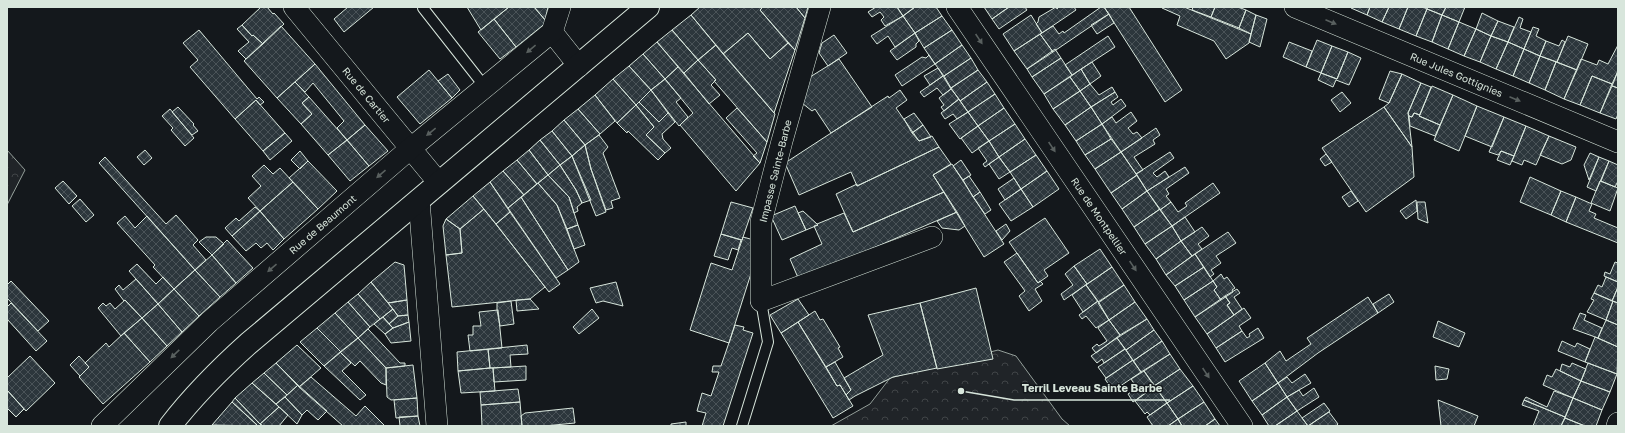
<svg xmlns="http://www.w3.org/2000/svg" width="1625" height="433" viewBox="0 0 1625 433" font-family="'Golos Text',sans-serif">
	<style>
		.forest { fill: url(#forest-crowns); stroke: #939e99 }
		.building { fill: url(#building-cross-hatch); stroke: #d8e6dc }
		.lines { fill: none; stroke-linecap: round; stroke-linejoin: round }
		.service-casing { stroke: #d8e6dc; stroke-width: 12 }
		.minor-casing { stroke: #d8e6dc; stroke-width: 22 }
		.secondary-casing { stroke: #d8e6dc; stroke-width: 24 }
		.service { stroke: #14181c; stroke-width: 10 }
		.minor { stroke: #14181c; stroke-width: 21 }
		.secondary { stroke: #14181c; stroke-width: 22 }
		.oneway { fill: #59605f }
		.labels { text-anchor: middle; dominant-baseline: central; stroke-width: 3; stroke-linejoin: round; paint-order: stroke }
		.street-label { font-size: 10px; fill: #d8e6dc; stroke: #14181c }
		.leader { fill: none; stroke: #d8e6dc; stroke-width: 1.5 }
		.callout-dot { fill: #d8e6dc; stroke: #14181c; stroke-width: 1.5 }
		.callout-label { font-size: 11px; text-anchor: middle; font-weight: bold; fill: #d8e6dc; stroke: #14181c; stroke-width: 3; stroke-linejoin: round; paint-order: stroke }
	</style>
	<defs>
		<pattern id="forest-crowns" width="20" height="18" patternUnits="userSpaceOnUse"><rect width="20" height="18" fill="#202428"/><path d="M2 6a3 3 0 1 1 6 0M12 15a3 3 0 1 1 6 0" fill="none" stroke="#404447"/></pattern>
		<pattern id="building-cross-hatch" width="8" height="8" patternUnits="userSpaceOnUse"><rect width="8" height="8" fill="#2c363c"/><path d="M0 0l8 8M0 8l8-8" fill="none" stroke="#4a5358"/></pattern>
	</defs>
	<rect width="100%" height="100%" fill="#14181c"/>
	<path class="forest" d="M7,150L25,170L7,205Z
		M998,350L1016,356L1062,419L1070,426H831L870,404L890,378Z"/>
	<path class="building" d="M261,7H267L273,14L274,13L284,24L263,44L253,35L252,36L242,25Z
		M348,7H374L344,32L334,19Z
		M467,7H509L481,30Z
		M509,7H534L547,22L516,47L494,19Z
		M534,7H548L545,20Z
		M700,7H763L760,10L788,43L770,59L748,33L723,54L691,15Z
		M763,7H796L805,18L795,50L760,10Z
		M796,7H808L805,18Z
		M876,7H897L903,16L885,26L881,20L884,17L880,12L872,17L868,12Z
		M897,7H915L903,16Z
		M915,7H936L942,16L915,33L903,16Z
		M984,7H1009L992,19Z
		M1009,7H1025L1027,10L999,29L992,19Z
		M1056,7L1057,9L1059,7H1074L1076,10L1042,33L1036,24L1038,22L1039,17Z
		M1101,7H1104L1109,14L1053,52L1040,34L1053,26L1059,34L1063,31L1064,33Z
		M1104,7H1129L1182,90L1165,102Z
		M1162,7H1184L1251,34L1249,43L1226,59L1214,41L1177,25L1180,16L1162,8Z
		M1193,7H1215L1211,17L1192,10Z
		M1215,7H1238L1246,10L1239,28L1211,17Z
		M1351,7H1370L1367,15L1351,8Z
		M1370,7H1389L1382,22L1367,15Z
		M1389,7H1408L1399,29L1382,22Z
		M1408,7H1423L1427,9L1416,36L1399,29Z
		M1428,7H1446L1442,15L1427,9Z
		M1446,7H1465L1459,22L1442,15Z
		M1427,9L1442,15L1432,42L1416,36Z
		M1246,10L1256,15L1251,34L1239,28Z
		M1482,13L1498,21L1491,36L1476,29Z
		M1109,14L1114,23L1097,34L1091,25Z
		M691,15L716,45L698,60L672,30Z
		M1031,15L1042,33L1014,51L1003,34Z
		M1256,15L1267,19L1260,47L1249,42Z
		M1442,15L1459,22L1448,49L1432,42Z
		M903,16L915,33L895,47L888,36L877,44L871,36Z
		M942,16L952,30L924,48L915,33Z
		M1519,17L1523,19L1520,28L1531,32L1524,49L1508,42Z
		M494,19L516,47L500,59L478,32Z
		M1498,21L1514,27L1508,42L1491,36Z
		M1459,22L1476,29L1464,56L1448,49Z
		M242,25L252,36L253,35L263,44L246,59L238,51L249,42L237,29Z
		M281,26L315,64L277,98L244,61Z
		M1533,27L1539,29L1536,36L1546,41L1540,56L1524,49Z
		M1476,29L1491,36L1480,62L1464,56Z
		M199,30L257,99L259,97L264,102L260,105L256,100L235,119L190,67L198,60L183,43Z
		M672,30L698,60L684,73L657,42Z
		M952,30L962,45L935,64L924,48Z
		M748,33L770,59L788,43L795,50L774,113L723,54Z
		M915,33L919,41L916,44V47L897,60L890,51Z
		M1040,34L1053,52L1027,69L1014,51Z
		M834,35L847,53L828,66L819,53L822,43Z
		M1108,36L1115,47L1072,75L1065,65Z
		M1491,36L1508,42L1496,69L1480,62Z
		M1568,36L1588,44L1577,70L1557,62Z
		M1317,40L1332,46L1321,73L1306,67Z
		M1562,40L1565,42L1557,62L1540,56L1546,41L1559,46Z
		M657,42L678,67L665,79L643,54Z
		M1289,42L1312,51L1306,67L1283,57Z
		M1508,42L1524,49L1513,76L1496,69Z
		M716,45L775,114L767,142L714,81L716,80L698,60Z
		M962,45L971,58L944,76L935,64Z
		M1618,45V71L1612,84L1592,76L1580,105L1564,99L1581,59L1597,65L1599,60L1608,64Z
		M1332,46L1348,52L1337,79L1321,73Z
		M1055,49L1061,58L1032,77L1027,69Z
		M1524,49L1540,56L1529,83L1513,76Z
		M1348,52L1361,58L1349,85L1336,80L1333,87L1318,80L1321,73L1337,79Z
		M643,54L665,79L651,90L629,66Z
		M929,55L935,64L902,86L895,75L922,57L926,58Z
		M1540,56L1556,62L1545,90L1529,83Z
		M971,58L978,70L951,88L944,76Z
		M1061,58L1072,75L1044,94L1032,77Z
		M839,59L872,107L831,133L815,109L812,111L802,103L810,77Z
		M698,60L716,80L711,85L720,95L709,104L684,73Z
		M1092,62L1101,76L1090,84L1081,69Z
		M1556,62L1577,70L1564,99L1545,90Z
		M315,64L365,125L347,140L337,128L344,121L313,83L305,92L295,82Z
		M629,66L651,90L636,105L613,79Z
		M678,67L760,163L736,191L680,125L693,113L665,79Z
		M938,68L943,76L930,85L924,76Z
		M1081,69L1090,84L1080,91L1070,77Z
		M429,70L452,98L420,124L397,97Z
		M978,70L987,82L960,101L951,88Z
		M1390,71L1402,74L1389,103L1379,99Z
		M1618,71V88L1612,86Z
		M448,74L460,90L452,98L438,81Z
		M1402,74L1421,83L1408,113L1412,147L1384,107L1389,103Z
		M943,76L951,89L943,95L937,88L924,97L920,92Z
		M1592,76L1612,84L1600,113L1580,105Z
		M1070,77L1080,91L1053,109L1044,94Z
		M613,79L636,105L617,123L595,95Z
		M665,79L681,98L676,102L688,117L679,126L651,90Z
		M295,82L309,97L302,103L312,114L301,124L277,98Z
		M987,82L995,94L968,112L960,101Z
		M1421,83L1431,87L1420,115L1414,113L1412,117L1409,116L1408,113Z
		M1090,84L1099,95L1112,87L1115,92L1091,107L1080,91Z
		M1432,86L1453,95L1440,125L1419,116Z
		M1612,86L1618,88V114L1616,119L1600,113Z
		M951,89L959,99L944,111L941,107L944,105L939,98Z
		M651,90L668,113L659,122L639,102Z
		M900,90L907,100L896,108L919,141L932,136L939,147L857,186L851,172L799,195L785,163L888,96L889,98Z
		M1080,91L1091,107L1065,125L1053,109Z
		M1115,92L1118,97L1111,102L1113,105L1121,99L1126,106L1102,124L1091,107Z
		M1342,92L1351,103L1340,112L1331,100Z
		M995,94L1004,108L978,126L968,112Z
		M595,95L615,121L600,134L578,109Z
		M1453,95L1477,106L1459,151L1434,140Z
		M309,97L347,140L328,155L301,124L312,114L302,103Z
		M959,99L968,112L957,119L953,114L945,119L941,113Z
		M256,100L285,133L263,151L235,119Z
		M639,102L659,122L668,113L675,122L662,134L663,139L671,148L665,153L646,135L654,127L636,105Z
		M636,105L654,127L646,135L665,153L658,160L628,131L627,133L617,123Z
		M1477,106L1504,117L1492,147L1465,136Z
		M178,107L194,124L193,125L198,131L192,135L172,112Z
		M1091,107L1102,124L1076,141L1065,125Z
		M1384,107L1412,147L1414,177L1366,212L1322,148Z
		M737,108L767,142L760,163L753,156L757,153L726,118Z
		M1004,108L1015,124L989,141L978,126Z
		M170,109L194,138L185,146L171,130L173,128L162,116Z
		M578,109L600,134L585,145L564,120Z
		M968,112L978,126L960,139L949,124Z
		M1131,112L1137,121L1128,128L1133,134L1137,132L1142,138L1121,152L1102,124L1112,117L1116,123Z
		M914,113L923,125L912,133L904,119Z
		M1414,113L1420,115L1419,116L1440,125L1435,136L1410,126L1409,116L1412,117Z
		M1504,117L1526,126L1514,156L1501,151L1498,155L1489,152Z
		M564,120L585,145L572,156L552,131Z
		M1015,124L1025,139L999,157L989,141Z
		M1102,124L1111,139L1085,155L1076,141Z
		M365,125L388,151L369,166L347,140Z
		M923,125L931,137L919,141L912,133Z
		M978,126L989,141L972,153L961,138Z
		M1526,126L1549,136L1536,165L1524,160L1522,165L1512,161Z
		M1156,128L1160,135L1153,140L1155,144L1134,157L1143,170L1136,174L1121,152Z
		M552,131L572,156L560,165L540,140Z
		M285,133L292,141L270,160L263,151Z
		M599,135L608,147L603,153L620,198L611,201L613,208L606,210L591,169L585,145Z
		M1549,136L1576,147L1571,160L1562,164L1540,155Z
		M1025,139L1036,155L1010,172L999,157Z
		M1111,139L1121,152L1095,169L1085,155Z
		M347,140L369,166L350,181L328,155Z
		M540,140L560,165L548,175L529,150Z
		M989,141L999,157L985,167L983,164L987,161L978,148Z
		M585,145L591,169L606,212L596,216L572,156Z
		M939,147L951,164L933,175L944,192L853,232L836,194L857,184V186Z
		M145,150L152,158L144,165L137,157Z
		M529,150L548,175L537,184L517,160Z
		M300,151L308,161L300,169L291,160Z
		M1501,151L1514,156L1510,165L1497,160Z
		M1121,152L1137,175L1111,193L1095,169Z
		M1170,152L1174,158L1153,173L1157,177L1165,171L1169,177L1147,191L1136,174Z
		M1590,153L1599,157L1589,180L1584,165Z
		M1326,154L1332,162L1325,166L1320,159Z
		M1036,155L1047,171L1021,189L1010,172Z
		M572,156L591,200L582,203L576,190L560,165Z
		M105,157L166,224L176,215L198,240L193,245L206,260L195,270L99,163Z
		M999,157L1010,172L999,179L989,164Z
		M1599,157L1609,161L1596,191L1587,187Z
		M517,160L537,184L524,195L503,171Z
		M961,160L971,175L963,180L953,166Z
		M308,161L337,191L318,209L289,178Z
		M1609,161L1618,165V181L1615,187L1601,181Z
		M952,164L1004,244L984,257L933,175Z
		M264,165L273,174L280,168L293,182L260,211L248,198L261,186L252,176Z
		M560,165L576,190L582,203L577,207L578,211L574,213L569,197L548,175Z
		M1185,167L1189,173L1166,189L1169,194L1166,196L1171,202L1160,210L1147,191Z
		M503,171L524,195L508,208L490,182Z
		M1047,171L1059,189L1033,207L1021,189Z
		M548,175L569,197L578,225L567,229L557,205L538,183Z
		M1137,175L1147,191L1122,209L1111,193Z
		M969,176L980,192L973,197L963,180Z
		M1530,177L1561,191L1551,215L1520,202Z
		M1014,178L1021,189L1005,200L998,189Z
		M63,181L77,196L69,204L55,188Z
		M1600,181L1618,188L1610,211L1591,203Z
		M293,182L318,209L284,239L260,211Z
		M490,182L510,212L496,224L473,196Z
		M538,183L557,205L579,262L568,270L521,197Z
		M1213,183L1220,193L1172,226L1160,210L1171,202L1178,212L1187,206L1185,203Z
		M1021,189L1033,207L1011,221L999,204Z
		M1147,191L1160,209L1134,227L1122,209Z
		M1351,191L1358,201L1349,207L1342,197Z
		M1561,191L1576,197L1566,222L1551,215Z
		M944,192L957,212L799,280L790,259L822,244L814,226L818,225L817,224L844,213L853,232Z
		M980,192L991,210L985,214L973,197Z
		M473,196L484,209L460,229L446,219Z
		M521,197L568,270L556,278L508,208Z
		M1576,197L1592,204L1589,211L1596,214L1594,218L1618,228V243L1566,222Z
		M80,199L94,215L86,222L72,206Z
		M1416,200L1417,211L1406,219L1400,211Z
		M731,202L753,208L742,240L721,234Z
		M1417,202H1425L1428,223L1418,219Z
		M795,206L806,230L782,240L771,216Z
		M255,207L260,211L232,236L225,228L236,218L239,221Z
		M484,209L545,287L530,299L452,307L446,255L462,253L460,229Z
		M1160,209L1172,226L1145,244L1134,227Z
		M260,211L284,239L273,250L267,243L261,248L256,243L246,251L232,236Z
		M803,211L817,224L818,225L806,230L798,213Z
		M510,212L560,284L549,292L496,224Z
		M957,212L965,226L959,230L942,228L937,221Z
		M125,216L135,228L147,216L195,270L174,289L153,267L155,265L117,223Z
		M1185,217L1195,232L1181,241L1172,226Z
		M1045,218L1069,253L1044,270L1048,276L1038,283L1009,242Z
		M446,219L460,229L462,253L446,255L443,226Z
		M1006,224L1010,231L1002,240L996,231Z
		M578,225L585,245L574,249L567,229Z
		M1172,226L1181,241L1156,259L1145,244Z
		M1202,227L1209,236L1198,244L1202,249L1192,256L1181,241Z
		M1228,232L1236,243L1216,256L1221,263L1211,270L1214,274L1210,277L1195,254Z
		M721,234L741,240L738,250L732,248L728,260L714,256Z
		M206,237H216L224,244L212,255L199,242Z
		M743,237L761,242L729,343L690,330L711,263L732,270Z
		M227,240L253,268L236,283L212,255Z
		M1181,241L1192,256L1166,275L1156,259Z
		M1100,249L1112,267L1087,284L1074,266Z
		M1017,253L1038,283L1040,281L1043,284L1035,289L1042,301L1029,311L1019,296L1025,291L1004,262Z
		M1195,254L1204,267L1175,286L1166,275Z
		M212,255L236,283L220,297L195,270Z
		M395,262L404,265L407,300L388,303L371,282Z
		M1615,262L1618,263V282L1604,276L1605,272L1610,274Z
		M137,264L156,284L163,277L174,289L158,304L129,271Z
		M1074,266L1087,284L1064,300L1061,294L1073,285L1065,274Z
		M1112,267L1124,285L1098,302L1086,285Z
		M1204,267L1213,281L1184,300L1175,286Z
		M195,270L220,297L199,316L174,289Z
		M1221,274L1224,279L1227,277L1235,288L1232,290L1233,292L1221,300L1214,290L1217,287L1213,281Z
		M1606,277L1618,282V287L1612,301L1594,293L1598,285L1602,287Z
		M136,279L158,304L142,318L125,300L124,301L115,289L119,285L123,290Z
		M11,281L49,321L38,331L7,298V285Z
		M1213,281L1217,287L1214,290L1221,300L1195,317L1184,300Z
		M371,282L393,309L380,319L358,294Z
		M616,282L623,306L603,301L596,303L590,288Z
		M1087,284L1086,285L1098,301L1083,312L1072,295Z
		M1124,285L1135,302L1109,320L1098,303Z
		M1618,287V303L1612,301Z
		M976,288L993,359L937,369L920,303Z
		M174,289L199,316L182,332L158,304Z
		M1237,289L1240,293L1234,297L1242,309L1234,315L1227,305L1230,303L1225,296Z
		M1594,293L1613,301L1606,320L1587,312L1594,300L1591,299Z
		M358,294L380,319L370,327L348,302Z
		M1389,294L1394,302L1378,313L1373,304Z
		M1225,296L1230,303L1227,305L1234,315L1207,334L1195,317Z
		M1368,297L1378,313L1318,353L1278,383L1265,363L1280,351L1286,361L1311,344L1307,338Z
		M530,299L539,309L517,311L516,300Z
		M798,299L809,315L781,333L770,315Z
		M125,300L142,318L121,336L98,308L103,303L106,306L110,303L115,309Z
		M407,300L408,315L398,316L388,303Z
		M511,301L514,324L500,326L497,310V303Z
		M1098,301L1109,320L1096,328L1086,316L1082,319L1079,315Z
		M1613,301L1618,303V325L1606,320Z
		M348,302L370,327L358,338L335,313Z
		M1135,302L1147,319L1120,335L1109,320Z
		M11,303L47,341L36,351L7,319V307Z
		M920,303L937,368L893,377L855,396L849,400L846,395L851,390L844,378L883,355L868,315Z
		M158,304L182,332L167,346L142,318Z
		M1244,308L1251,318L1239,326L1242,331L1216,348L1207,334Z
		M393,309L398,316L389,324L383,317Z
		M592,309L599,318L579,334L573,327Z
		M498,310L502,348L470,351L468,335H473V326H481L479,312Z
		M815,311L820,320L823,319L840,347L838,348L843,357L826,367L798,322Z
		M335,313L358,338L341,352L317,328Z
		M1580,313L1586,315L1584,320L1602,328L1598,338L1573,329Z
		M408,315L409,322L393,328L389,324L398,316Z
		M383,317L393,328L385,334L374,324Z
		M142,318L167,346L150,362L124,333Z
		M1147,319L1154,330L1126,350L1117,338Z
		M1109,320L1120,335L1096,353L1092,348L1097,344L1099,346L1107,341L1098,328Z
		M1606,320L1618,325V347L1598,338Z
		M1438,321L1465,333L1459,347L1433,337Z
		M409,322L411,341L391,343L385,334L393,328Z
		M798,322L837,386L840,385L853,406L833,418L781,333Z
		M735,325L744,327L743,330L753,333L723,426H702L706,413L697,411L702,393L711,396L719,372H712L713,366H721Z
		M317,328L341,352L324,366L300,342Z
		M1258,328L1264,338L1225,362L1216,348L1242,331L1247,338L1250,336L1249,334Z
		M368,329L400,363H405V366L386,368L358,338Z
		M1154,330L1162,341L1133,361L1126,350Z
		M124,333L150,362L103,404L79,377L89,367L85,363L106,343L109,347Z
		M1595,337L1618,347L1617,374L1585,362Z
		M358,338L386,368V385L381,383L360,361L355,366L340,352Z
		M1117,338L1125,349L1104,363L1102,359L1097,363L1091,356Z
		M1162,341L1170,354L1141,372L1133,361Z
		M1562,341L1575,347L1577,343L1590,349L1585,362L1558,351Z
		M297,345L321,368L299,387L276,363Z
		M527,345L528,354L510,355L511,367L490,368L488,349Z
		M488,349L490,368L458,371L457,352Z
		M1125,349L1133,360L1106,378L1098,367Z
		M340,352L351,363L342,371L366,395L360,400L324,366Z
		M1170,354L1180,369L1154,386L1144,371Z
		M30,356L55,383L26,411L7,390V378Z
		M79,356L89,367L80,376L70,365Z
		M1133,360L1141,372L1113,391L1105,379Z
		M835,362L851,390L846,395L840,385L837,386L826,367Z
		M276,363L298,385L287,395L264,373Z
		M1265,363L1278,383L1252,401L1239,381Z
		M1572,363L1586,369L1581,381L1560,371L1562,364L1570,367Z
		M1588,363L1617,374L1610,392L1581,381Z
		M413,365L417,398L391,400L387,397L386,368Z
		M526,366V380L494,382L493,368Z
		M1435,366L1449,369L1447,379L1436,380Z
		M490,368H493L495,391L461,393L458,371Z
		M1180,369L1193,386L1167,403L1154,386Z
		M1556,369L1581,381L1573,398L1543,385L1547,375L1552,377Z
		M1144,371L1155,386L1133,402L1128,394L1137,388L1131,379Z
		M264,373L287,395L276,404L252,383Z
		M1305,374L1311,383L1287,397L1278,383L1287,377L1292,383Z
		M311,377L356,416L365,406L385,426H343L299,387Z
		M1581,381L1610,392L1602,410L1573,398Z
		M252,383L279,407L260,424L235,398Z
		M1278,383L1287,397L1262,415L1252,401Z
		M298,385L327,411L318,420L307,410L302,415L285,397Z
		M1155,386L1167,403L1150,415L1147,412L1145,414L1135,401Z
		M1193,386L1204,402L1178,419L1167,403Z
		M1314,388L1319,397L1297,411L1287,397L1299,390L1303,396Z
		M518,389L520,402L481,405L480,392Z
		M7,390L24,409L16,417L7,408Z
		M1554,391L1573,398L1565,417L1524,400L1526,397L1547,407Z
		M285,397L302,415L297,424L276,404Z
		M1287,397L1297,411L1275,426H1269L1262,415Z
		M235,398L260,424L263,426H258L232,402Z
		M417,398L418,416L396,418L394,400Z
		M1573,398L1602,410L1596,426H1585L1565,418Z
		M1438,400L1478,416L1474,426H1441Z
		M1524,400L1565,417L1561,426H1533L1539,411L1522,405Z
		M232,402L255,423L258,426L212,425Z
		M520,402L522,426H482L481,405Z
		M1204,402L1215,419L1205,426H1182L1178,419Z
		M1167,403L1178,419L1168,426H1153L1147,417Z
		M1324,403L1330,411L1308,426L1302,418Z
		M279,407L288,415L279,426H263L260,424Z
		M573,408L575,423L544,426H522L521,416L525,413Z
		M1297,411L1308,426H1275Z
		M1329,412L1338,424L1336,426H1308Z
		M418,416L420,426H400L399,417Z
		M1565,418L1585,426H1561Z
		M1178,419L1182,426H1168Z
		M1215,419L1220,426H1205Z
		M686,422V426H671V424Z"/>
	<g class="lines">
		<g class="service-casing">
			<path id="service" d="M423,8L485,87
				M742,426L768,342L761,301"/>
		</g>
		<g class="minor-casing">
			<g id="minor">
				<path id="s1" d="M294,7L439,183"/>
				<path d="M820,7L782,141L761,222V301L932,237"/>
				<path id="s2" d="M957,7L1242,426"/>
				<path id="s3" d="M1295,7L1618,142"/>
				<path d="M552,32L579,66"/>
				<path d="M419,200L437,426"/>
				<path id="s4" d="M102,426L209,322L411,148L552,32L560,7"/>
				<path d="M1617,426L1618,423"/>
			</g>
		</g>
		<g class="secondary-casing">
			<path id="secondary" d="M170,426C194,395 220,369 249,343L648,7"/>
		</g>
		<use href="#service" class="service"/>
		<use href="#minor" class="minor"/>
		<use href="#secondary" class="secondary"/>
	</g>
	<defs><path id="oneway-solid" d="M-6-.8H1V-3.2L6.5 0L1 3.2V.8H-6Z"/></defs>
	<g class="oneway">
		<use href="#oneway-solid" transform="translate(1331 22) rotate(23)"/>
		<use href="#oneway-solid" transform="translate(979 39) rotate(56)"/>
		<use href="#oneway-solid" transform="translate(531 49) rotate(140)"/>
		<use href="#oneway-solid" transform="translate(1515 99) rotate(23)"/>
		<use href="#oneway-solid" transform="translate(431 132) rotate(141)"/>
		<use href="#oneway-solid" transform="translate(1052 147) rotate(56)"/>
		<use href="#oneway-solid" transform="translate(381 174) rotate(139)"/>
		<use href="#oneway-solid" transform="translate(1133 266) rotate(56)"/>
		<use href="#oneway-solid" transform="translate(272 268) rotate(139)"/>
		<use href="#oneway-solid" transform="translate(175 354) rotate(136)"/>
		<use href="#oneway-solid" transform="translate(1206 373) rotate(56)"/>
	</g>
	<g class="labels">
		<g class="street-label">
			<text stroke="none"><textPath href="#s3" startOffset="175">Rue Jules Gottignies</textPath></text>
			<text stroke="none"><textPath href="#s1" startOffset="114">Rue de Cartier</textPath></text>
			<text transform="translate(775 171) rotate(-76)">Impasse Sainte-Barbe</text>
			<text stroke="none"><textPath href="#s2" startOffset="253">Rue de Montpellier</textPath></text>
			<text stroke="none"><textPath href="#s4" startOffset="299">Rue de Beaumont</textPath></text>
		</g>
	</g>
	<path class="leader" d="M961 391L1014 400H1170"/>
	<circle class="callout-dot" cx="961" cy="391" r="4"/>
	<g class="callout-label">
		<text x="1092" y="392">Terril Leveau Sainte Barbe</text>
	</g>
	<rect width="1625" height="433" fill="none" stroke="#d8e6dc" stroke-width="16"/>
</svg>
